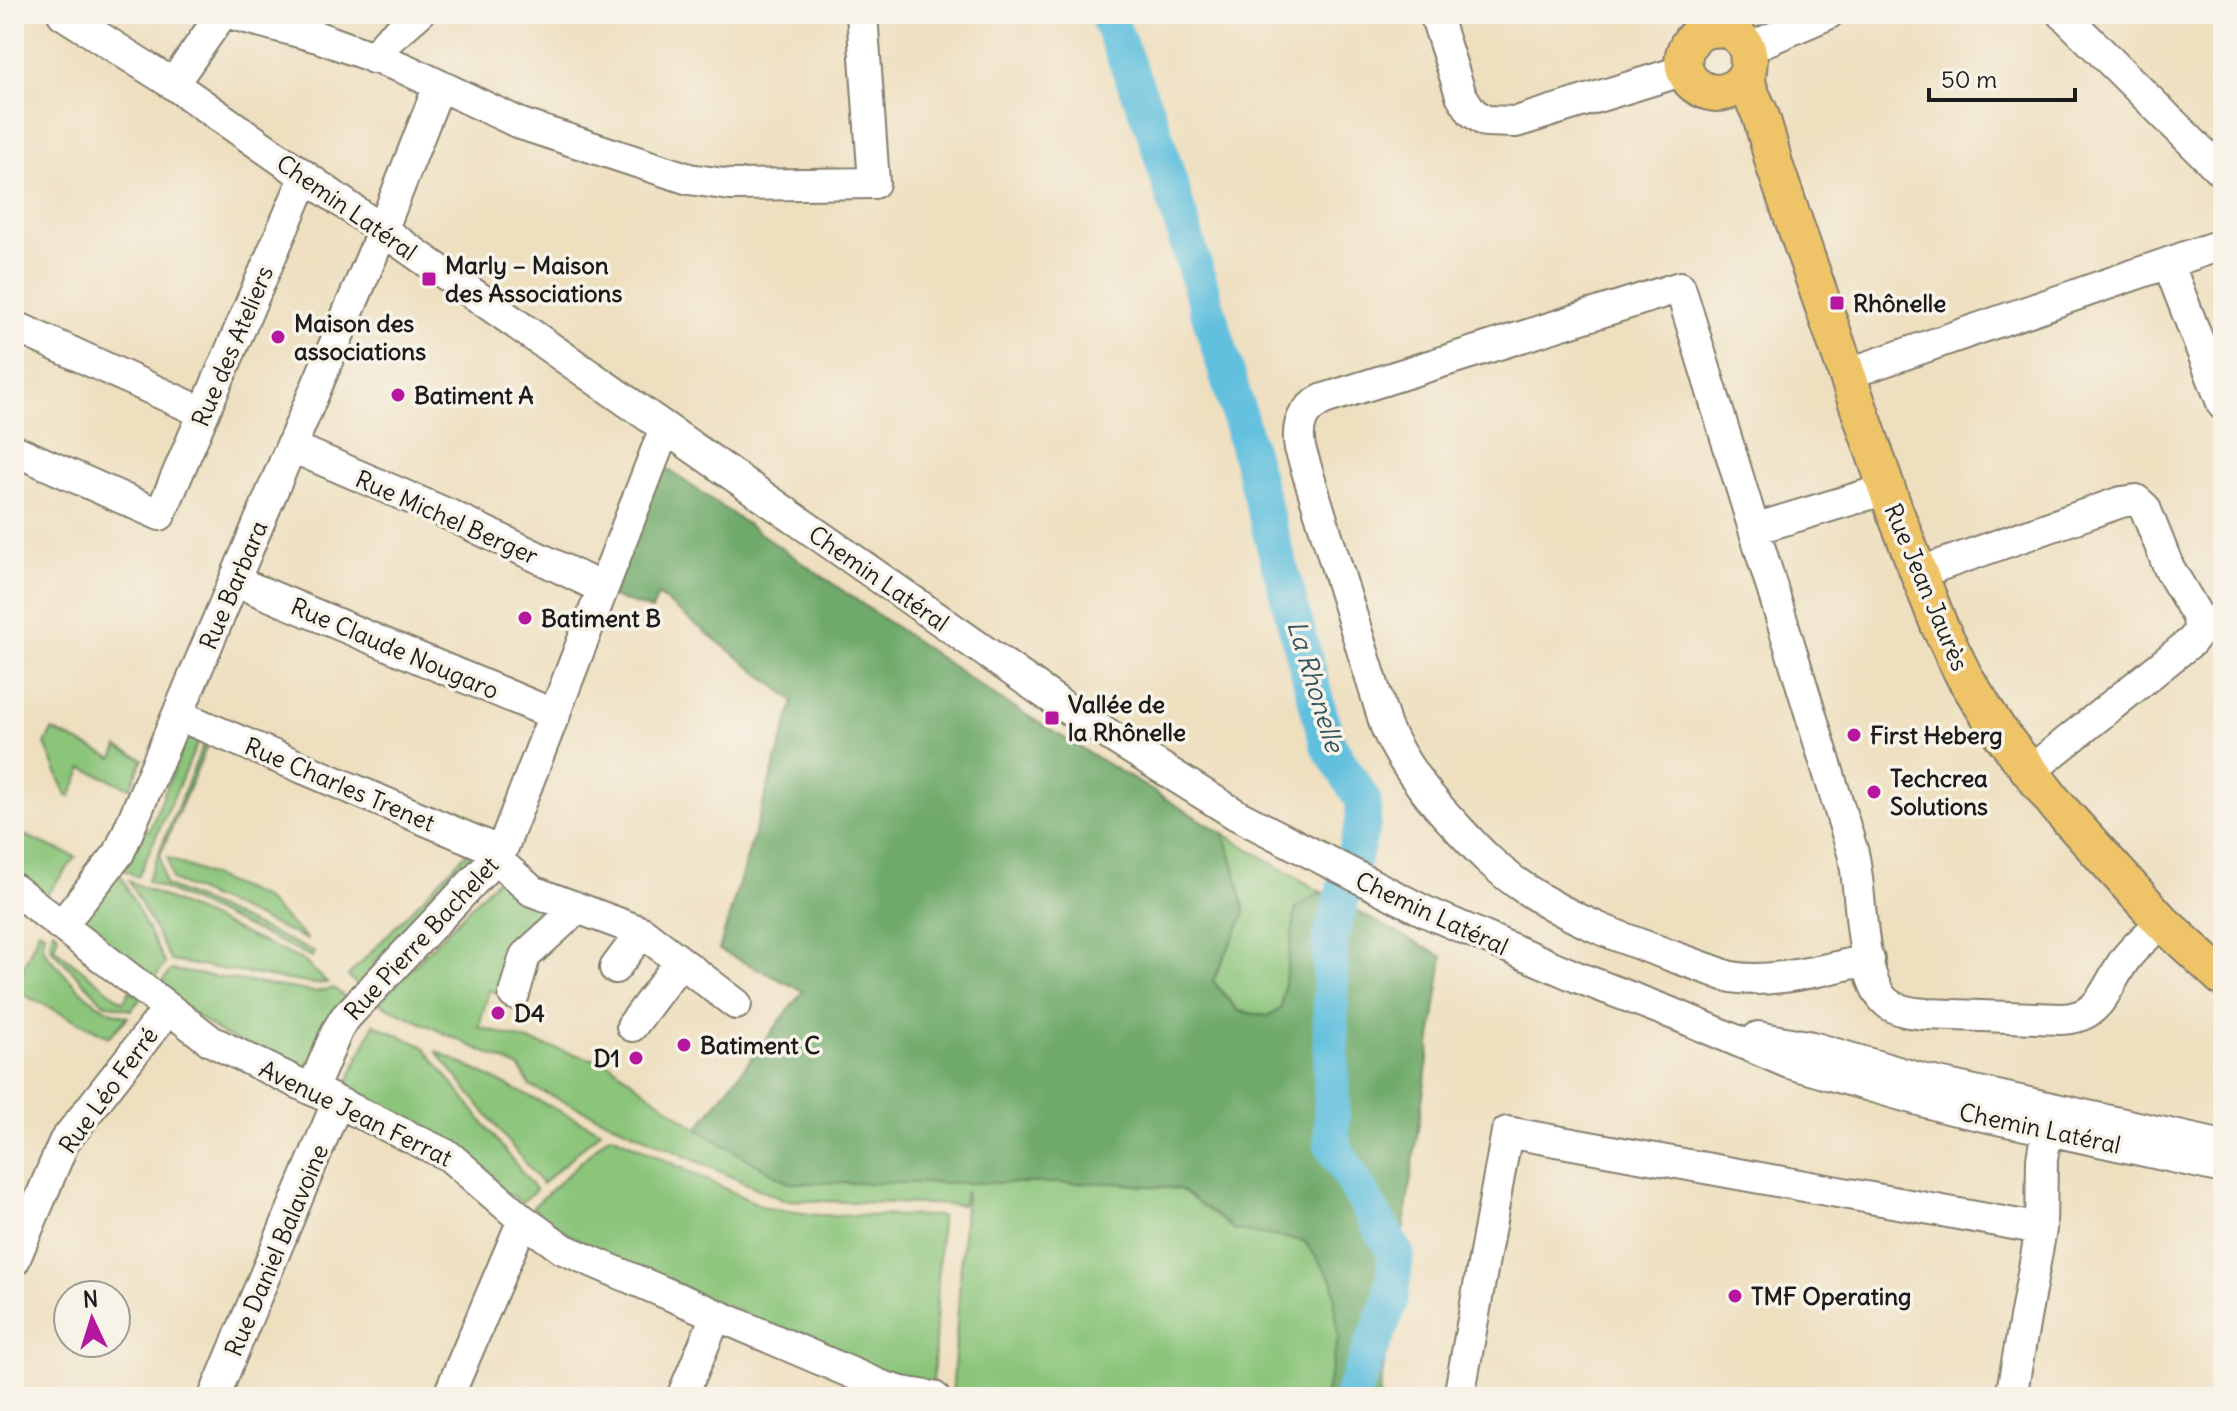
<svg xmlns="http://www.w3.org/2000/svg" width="2237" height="1411" viewBox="0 0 2237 1411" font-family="Delius,sans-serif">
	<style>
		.green { fill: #8bc57a; stroke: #54704b; stroke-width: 2 }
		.forest { fill: #70aa6a; stroke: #466343; stroke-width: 2 }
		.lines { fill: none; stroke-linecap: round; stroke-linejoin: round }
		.river { stroke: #60c0de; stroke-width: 36 }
		.minor-casing { stroke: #857e6e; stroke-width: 34 }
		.major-casing { stroke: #857e6e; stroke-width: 40 }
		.minor { stroke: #fff; stroke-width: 30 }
		.major { stroke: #efc469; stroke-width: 36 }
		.poi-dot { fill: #b5179e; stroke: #f7f3e8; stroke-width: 3 }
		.labels { text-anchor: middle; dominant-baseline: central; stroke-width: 7; stroke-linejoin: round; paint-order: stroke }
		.street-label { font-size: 24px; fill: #1c1c1c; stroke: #f7f3e8 }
		.poi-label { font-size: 24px; font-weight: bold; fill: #1c1c1c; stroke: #f7f3e8; text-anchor: start }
		.water-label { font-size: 26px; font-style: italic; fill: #345560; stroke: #f7f3e8 }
	</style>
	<rect width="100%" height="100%" fill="#f7f3e8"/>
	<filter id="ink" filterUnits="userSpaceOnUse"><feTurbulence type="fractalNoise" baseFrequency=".0125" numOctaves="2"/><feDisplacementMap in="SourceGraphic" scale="16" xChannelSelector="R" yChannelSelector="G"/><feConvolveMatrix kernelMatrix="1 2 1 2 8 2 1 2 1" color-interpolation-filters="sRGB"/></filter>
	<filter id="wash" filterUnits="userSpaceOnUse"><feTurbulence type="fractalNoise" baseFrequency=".006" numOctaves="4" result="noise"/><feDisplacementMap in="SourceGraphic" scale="32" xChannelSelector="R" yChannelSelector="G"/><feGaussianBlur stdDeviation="1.8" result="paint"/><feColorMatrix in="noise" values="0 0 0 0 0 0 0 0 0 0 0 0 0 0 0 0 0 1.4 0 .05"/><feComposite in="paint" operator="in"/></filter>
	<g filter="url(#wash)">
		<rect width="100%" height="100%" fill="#eedfbf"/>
		<path class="green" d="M52,730L113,758L118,747L143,759L130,788L83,768L70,797L67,796L45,744Z
			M182,730L202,733L138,877L118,867L139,827L149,831L182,750L173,746Z
			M207,736L211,737L160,855L165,885L314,952L312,957L147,881Z
			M14,831L76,857L44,898L14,874Z
			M1224,834L1321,892L1296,908L1281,1008L1267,1016L1238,1011L1213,981L1245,913L1234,865Z
			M472,847L479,852L478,869L470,861L374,963L380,970L361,989L348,976Z
			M168,858L262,897L308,940L172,880Z
			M115,872L121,876L165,964L151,983L81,928L80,919Z
			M500,876L551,921L505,995L489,990L479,1027L610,1064L697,1129L789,1183H1113L1180,1189L1235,1230L1304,1240L1333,1281L1339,1339L1325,1397H952L966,1191L962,1205L783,1200L530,1086L520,1068L378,1003Z
			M129,881L304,961L327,983L313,984L171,961Z
			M39,930L44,933L43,944L46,954C73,982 89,1007 128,1017L109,1037L14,990Z
			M53,930L58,934L54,948L123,1002L130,990L141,998L131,1010L104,1003L53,951L50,943Z
			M171,970L315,992L334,988L349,1001L307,1067H295L220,1033L158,987Z
			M374,1024L423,1046L536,1190L522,1202L342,1094Z
			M436,1051L601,1131L542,1184Z
			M612,1135L766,1208L818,1215L941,1216L933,1386L897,1380L609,1255L569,1235L532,1208L607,1137Z"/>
		<path class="forest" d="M660,464L998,698L1224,834L1234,865L1245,913L1213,981L1238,1011L1267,1016L1281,1008L1296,908L1321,892L1443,957L1379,1397H1325L1338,1339L1333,1281L1304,1241L1235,1230L1180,1189L1113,1183H789L697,1129L803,991L719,950L794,701L658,595L652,610L612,597Z"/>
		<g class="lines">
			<path class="river" d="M1107,14L1153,128L1235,401L1328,745L1363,800V824L1330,940L1332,1144L1396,1254L1390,1303L1351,1397"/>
		</g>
	</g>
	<g filter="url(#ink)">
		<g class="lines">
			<g class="minor-casing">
				<path id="minor" d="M63,14L173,84L1063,706L1237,815L1424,911L1577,977L1679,1016L1789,1063L1947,1108L2223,1168
					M232,14L318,37L403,68L521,124L689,179L731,185L874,183L862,14
					M1435,14L1461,95L1472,112L1485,121L1516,122L1685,70
					M2063,14L2223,173
					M1747,49L1828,14
					M373,58L387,41L418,14
					M173,84L222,14
					M2168,263L2223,405
					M14,326L204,413
					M1847,374L2223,244
					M292,447L452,516L602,588
					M14,450L160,515L305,177
					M1754,529L1887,489
					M1918,573L2121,502L2136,500L2145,508L2169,568L2198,617L2199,631L2192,641L2029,772
					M235,581L555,715
					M178,715L501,852
					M496,859L532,891L642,932L736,1004
					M14,889L211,1041L449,1156L523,1220L563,1249L882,1386L902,1392L934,1397
					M61,926L119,853L374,251L439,86
					M1869,960C1826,968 1769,986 1727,976C1659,950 1585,930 1524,888C1498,871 1477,849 1456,826C1427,796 1403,765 1386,727L1300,448C1296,425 1302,409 1324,399L1680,287L1853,853C1862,890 1859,973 1884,1000C1894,1011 1912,1013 1926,1014L2061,1019C2103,1018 2105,986 2126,958C2136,945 2150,934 2162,922
					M615,968L642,932
					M514,994L525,956L569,916L573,906
					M632,1026L680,962
					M1758,1037L1812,1047L1925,1080L2223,1146
					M312,1090L337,1031L345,1018L501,852L665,428
					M2041,1229L2042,1159L2050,1111
					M14,1261L64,1142L168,1009
					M214,1397L337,1103
					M448,1397L523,1220
					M682,1397L716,1316
					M1459,1397L1507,1132L2041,1229L2011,1397"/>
			</g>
			<g class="major-casing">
				<path id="major" d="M1746,75C1723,114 1667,82 1688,45C1702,21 1737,24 1747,49C1752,62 1745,73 1748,85C1750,95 1756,104 1760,114C1766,131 1770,149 1775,167L1895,512L1939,625L1964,676L1998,730L2058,807L2162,922L2223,978"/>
			</g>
			<use href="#minor" class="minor"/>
			<use href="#major" class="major"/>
		</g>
	</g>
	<g class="poi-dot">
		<rect x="421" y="271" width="16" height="16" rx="4"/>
		<rect x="1829" y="295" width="16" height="16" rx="4"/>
		<circle cx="278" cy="337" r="8"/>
		<circle cx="398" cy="395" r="8"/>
		<circle cx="525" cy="618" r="8"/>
		<rect x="1044" y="710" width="16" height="16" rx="4"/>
		<circle cx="1854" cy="735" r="8"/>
		<circle cx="1874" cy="792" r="8"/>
		<circle cx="498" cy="1013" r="8"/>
		<circle cx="684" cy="1045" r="8"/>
		<circle cx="636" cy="1058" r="8"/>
		<circle cx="1735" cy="1296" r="8"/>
	</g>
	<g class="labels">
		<g class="street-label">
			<text transform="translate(347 207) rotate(35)">Chemin Latéral</text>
			<text transform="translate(232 346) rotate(-67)">Rue des Ateliers</text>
			<text transform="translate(447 517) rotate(24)">Rue Michel Berger</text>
			<text transform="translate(879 578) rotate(35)">Chemin Latéral</text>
			<text transform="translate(233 585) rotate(-67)">Rue Barbara</text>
			<text transform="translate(1927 587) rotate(67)">Rue Jean Jaurès</text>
			<text transform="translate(395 648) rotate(23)">Rue Claude Nougaro</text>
			<text transform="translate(340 784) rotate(23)">Rue Charles Trenet</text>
			<text transform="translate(1432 913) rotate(25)">Chemin Latéral</text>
			<text transform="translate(421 938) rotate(-47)">Rue Pierre Bachelet</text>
			<text transform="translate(108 1090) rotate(-54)">Rue Léo Ferré</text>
			<text transform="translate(356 1113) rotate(26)">Avenue Jean Ferrat</text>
			<text transform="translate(2040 1128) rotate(12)">Chemin Latéral</text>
			<text transform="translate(276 1250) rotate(-67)">Rue Daniel Balavoine</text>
		</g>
		<g class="poi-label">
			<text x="445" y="265">Marly – Maison<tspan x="445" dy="28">des Associations</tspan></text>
			<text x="1853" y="303">Rhônelle</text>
			<text x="294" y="323">Maison des<tspan x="294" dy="28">associations</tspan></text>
			<text x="414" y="395">Batiment A</text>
			<text x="541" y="618">Batiment B</text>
			<text x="1068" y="704">Vallée de<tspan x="1068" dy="28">la Rhônelle</tspan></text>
			<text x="1870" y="735">First Heberg</text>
			<text x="1890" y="778">Techcrea<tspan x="1890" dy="28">Solutions</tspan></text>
			<text x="514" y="1013">D4</text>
			<text x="700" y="1045">Batiment C</text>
			<text x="620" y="1058" text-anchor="end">D1</text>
			<text x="1751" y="1296">TMF Operating</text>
		</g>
		<g class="water-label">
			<text transform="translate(1316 686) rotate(73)">La Rhonelle</text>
		</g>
	</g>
	<rect width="2237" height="1411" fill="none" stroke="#f7f3e8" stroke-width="48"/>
	<g transform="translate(92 1319) rotate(356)"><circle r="38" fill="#f7f3e8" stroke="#9f9d96" stroke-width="2"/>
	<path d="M0-6L14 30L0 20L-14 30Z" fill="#b5179e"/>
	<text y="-12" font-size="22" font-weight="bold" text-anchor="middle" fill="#1c1c1c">N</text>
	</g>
	<path d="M1929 88v12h146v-12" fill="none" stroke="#1c1c1c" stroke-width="4"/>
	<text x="1941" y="88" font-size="24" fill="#1c1c1c" stroke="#f7f3e8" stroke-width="6" paint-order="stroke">50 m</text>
</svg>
